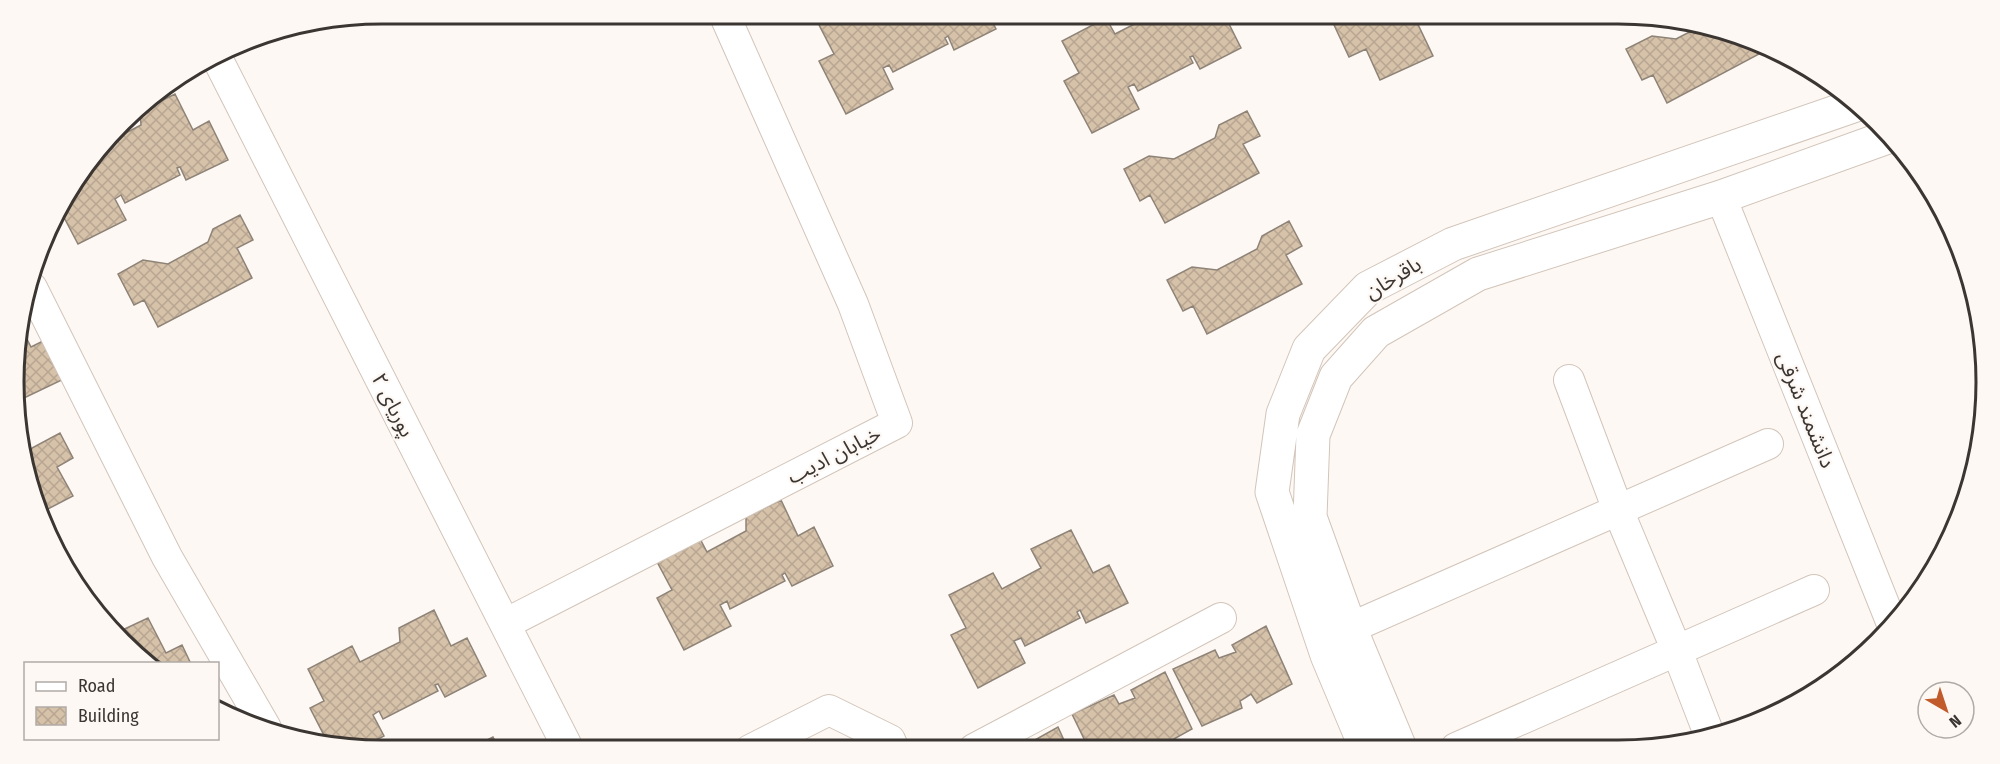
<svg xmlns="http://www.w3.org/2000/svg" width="2000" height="764" viewBox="0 0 2000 764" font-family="'Fira Sans Condensed','Noto Sans Arabic',sans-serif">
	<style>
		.building { fill: url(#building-cross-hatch); stroke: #8d8377; stroke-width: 1.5 }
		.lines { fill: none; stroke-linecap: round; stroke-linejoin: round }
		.street-casing { stroke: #d2c5ba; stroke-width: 32 }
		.secondary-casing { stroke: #d2c5ba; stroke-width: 35 }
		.street { stroke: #fff; stroke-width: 30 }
		.secondary { stroke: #fff; stroke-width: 33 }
		.labels { text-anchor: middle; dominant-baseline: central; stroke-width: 4.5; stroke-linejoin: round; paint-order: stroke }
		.street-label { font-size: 21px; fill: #3b3632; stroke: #fef8f4 }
		.rim { fill: none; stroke: #3b3632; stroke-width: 3 }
	</style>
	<defs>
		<pattern id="building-cross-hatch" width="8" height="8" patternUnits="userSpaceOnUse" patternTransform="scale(1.5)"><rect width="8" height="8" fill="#d6c1a9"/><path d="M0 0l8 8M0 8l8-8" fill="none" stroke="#b9a692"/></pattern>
	</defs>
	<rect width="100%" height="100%" fill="#fef8f4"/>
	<path class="building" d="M832,14H869L870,15L873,14H988L996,29L954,50L948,36L945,38L948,44L893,72L889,65L883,68L893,89L846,114L819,61L834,54L817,21Z
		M1154,14H1203L1206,18L1215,14H1224L1241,48L1200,69L1193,56L1190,57L1193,63L1138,91L1134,84L1128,87L1139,109L1092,133L1064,81L1079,73L1062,41L1106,18L1115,34Z
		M1359,14H1369L1373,22L1391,14H1413L1433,56L1380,80L1366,49L1349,57L1334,25Z
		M1703,25L1714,26L1759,48L1761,53L1667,103L1653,75L1642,80L1626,49L1652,36L1676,39Z
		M175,94L193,130L209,121L228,160L186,180L180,167L177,168L180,175L125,203L121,195L115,199L126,220L78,244L59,208L63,198L108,142L141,125L140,111Z
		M1247,111L1260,136L1243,144L1259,173L1165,223L1150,195L1140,201L1124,169L1149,156L1174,159L1215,138L1219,125Z
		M240,215L253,240L237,248L252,278L158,327L144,300L134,305L118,274L143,260L168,264L208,242L213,229Z
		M1289,221L1302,246L1286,255L1302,284L1207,334L1193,306L1183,311L1167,280L1192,267L1217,270L1257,249L1262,236Z
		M20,325L31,347L47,339L66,378L24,398L18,386L17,334Z
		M60,433L73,458L57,467L73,496L44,511L24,463L28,461L32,448Z
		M781,500L798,536L814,527L833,566L792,586L785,573L782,575L785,581L730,609L727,601L720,605L731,626L684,650L657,598L672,590L655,558L698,535L707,552L746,531V517Z
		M1071,530L1093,573L1109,565L1128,603L1086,623L1080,610L1077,612L1080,618L1025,646L1021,638L1014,641L1025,663L978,688L951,635L966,628L949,595L993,573L1002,589L1041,568L1031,549Z
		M434,610L451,646L467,638L486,676L445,697L438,684L435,685L438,691L383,719L379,711L373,715L384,736L361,748L328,743L310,708L324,701L308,669L352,646L360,662L400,642L399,628Z
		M148,618L166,653L182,645L191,664H148L118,632Z
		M1266,626L1292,684L1257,703L1251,694L1240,701L1242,708L1202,726L1173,669L1215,650L1219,658L1236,652L1232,645Z
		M1165,672L1192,729L1156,749L1151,740L1139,746L1140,749H1089L1072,714L1114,695L1119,704L1135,698L1131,690Z
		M1058,727L1068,749H1026L1024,746Z
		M493,737L500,750H467Z"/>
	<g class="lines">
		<g class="street-casing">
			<path id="street" d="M218,60L569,750
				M1721,197L1892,624
				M32,288L167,557L266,728
				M1569,380L1618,510L1677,651L1709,734
				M505,624L897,423L853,304L724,14
				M1350,628L1768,444
				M1456,748L1814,590
				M974,749L1221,618
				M750,750L829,710L890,740L894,749"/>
		</g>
		<g class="secondary-casing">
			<path id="secondary" d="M1366,748L1327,655L1272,492L1283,414L1309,349L1368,288L1453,244L1856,105
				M1400,748L1350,628L1310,517L1313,435L1336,377L1376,332L1478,274L1721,197L1885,138"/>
		</g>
		<use href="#street" class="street"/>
		<use href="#secondary" class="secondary"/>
	</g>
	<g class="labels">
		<g class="street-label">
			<text transform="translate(1393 278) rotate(-31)">باقرخان</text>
			<text transform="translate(393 405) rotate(63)">پوریای ۲</text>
			<text transform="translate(1806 410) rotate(68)">دانشمند شرقی</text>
			<text transform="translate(834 455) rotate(-27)">خیابان ادیب</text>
		</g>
	</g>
	<path d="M0 0H2000V764H0ZM382 24H1618A358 358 0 0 1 1976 382V382A358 358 0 0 1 1618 740H382A358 358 0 0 1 24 382V382A358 358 0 0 1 382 24Z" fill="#fef8f4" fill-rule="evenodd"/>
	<path class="rim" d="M382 24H1618A358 358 0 0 1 1976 382V382A358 358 0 0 1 1618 740H382A358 358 0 0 1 24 382V382A358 358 0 0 1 382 24Z"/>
	<rect x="24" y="662" width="195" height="78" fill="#fef8f4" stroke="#b0aaa6" stroke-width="1.5"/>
	<rect x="36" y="682" width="30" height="9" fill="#ffffff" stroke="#b0aaa6" stroke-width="1.5"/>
	<text x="78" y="692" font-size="18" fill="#3b3632">Road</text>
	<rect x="36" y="707" width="30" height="18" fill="url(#building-cross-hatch)" stroke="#b0aaa6" stroke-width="1.5"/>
	<text x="78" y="722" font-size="18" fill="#3b3632">Building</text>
	<g transform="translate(1946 710) rotate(141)"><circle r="28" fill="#fef8f4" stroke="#b0aaa6" stroke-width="1.5"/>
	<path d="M0-4.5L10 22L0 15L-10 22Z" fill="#c15b2c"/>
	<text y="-9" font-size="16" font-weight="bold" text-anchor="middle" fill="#3b3632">N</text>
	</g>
</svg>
